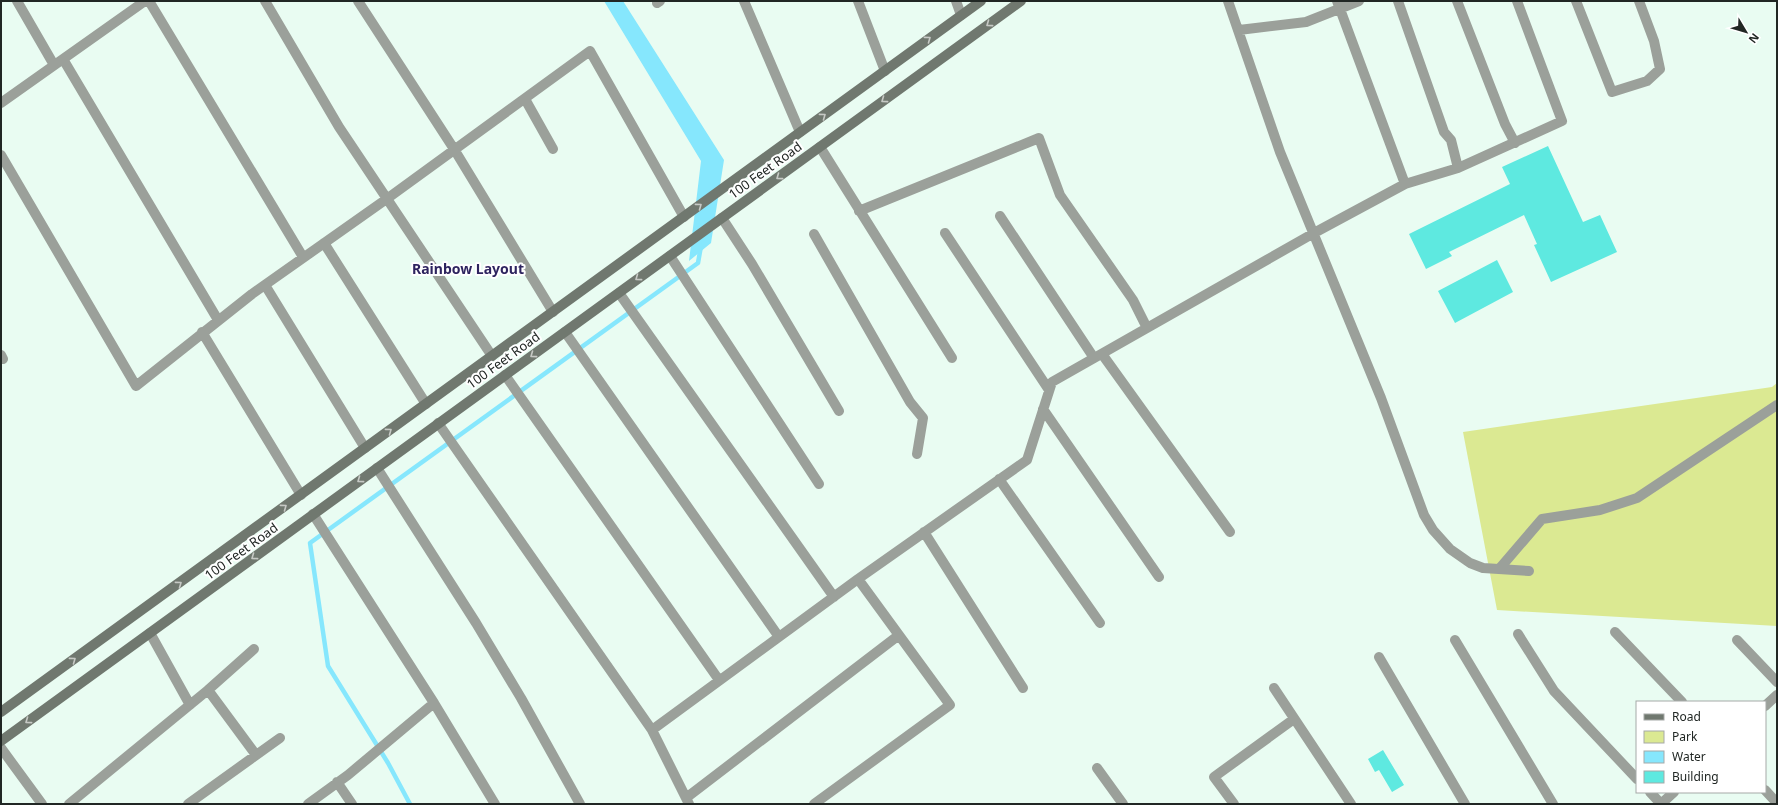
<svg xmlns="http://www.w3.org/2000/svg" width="1778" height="805" viewBox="0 0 1778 805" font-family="'Noto Sans',sans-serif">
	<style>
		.green { fill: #dbe992 }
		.water { fill: #86e7fd }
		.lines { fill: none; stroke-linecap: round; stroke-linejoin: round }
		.stream { stroke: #86e7fd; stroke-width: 4.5 }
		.building { fill: #5ee9e0 }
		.street { stroke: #9ba09a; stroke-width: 10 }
		.secondary { stroke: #70786f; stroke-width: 10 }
		.oneway { stroke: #c6c9c5 }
		.labels { text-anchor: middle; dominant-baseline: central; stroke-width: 4; stroke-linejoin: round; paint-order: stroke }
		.street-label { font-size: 13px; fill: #212724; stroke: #fff }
		.neighbourhood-label { font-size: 14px; font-weight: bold; fill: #2e245f; stroke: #fff }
	</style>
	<rect width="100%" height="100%" fill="#e9fcf2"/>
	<path class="green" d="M1777,383V626L1497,610L1463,432L1772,387Z"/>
	<path class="water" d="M604,1H623L724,160L711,243L689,261L701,161Z"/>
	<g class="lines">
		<path class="stream" d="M410,804L388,763L328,666L310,543L698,263L701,246"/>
	</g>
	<path class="building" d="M1548,146L1583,222L1600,215L1617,252L1551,282L1534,245L1537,244L1524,215L1449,252L1452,256L1426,269L1409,234L1510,184L1502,167Z
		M1497,260L1513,292L1455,323L1438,291Z
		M1383,750L1404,785L1392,792L1379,770L1375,772L1368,759Z"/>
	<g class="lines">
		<path class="street" d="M17,1L54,65
			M149,1L303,257
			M265,1L339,127L492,356
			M358,1L454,149L553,312
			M744,1L800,132
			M858,1L885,71
			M956,1L961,15
			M1228,1L1280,152L1381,398L1424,515L1433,530L1450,549L1470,563L1483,568L1529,571
			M1337,1L1405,184
			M1398,1L1444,132L1451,140L1458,168
			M1457,1L1505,124L1515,143
			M1576,1L1612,92L1647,81L1660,69L1654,41L1639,1
			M657,3L660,1
			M1239,30L1306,22L1359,1
			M63,59L218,320
			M525,99L553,149
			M1,103L145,1
			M820,147L952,358
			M1,155L136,386L252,294L388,198L590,51L684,217
			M859,211L1039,138L1060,195L1133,300L1147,328
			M1000,216L1094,358
			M722,218L752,264L839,411
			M945,233L1049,390
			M814,234L910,402L923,418L917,454
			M324,243L426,404
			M670,256L819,484
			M265,285L365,448
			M619,293L834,597
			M202,332L301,495
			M565,332L779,637
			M1102,354L1230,532
			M1,355L3,359
			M505,375L719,680
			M1043,409L1159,577
			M438,423L652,730L689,804
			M377,468L476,623L521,698L580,804
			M999,479L1100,623
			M924,532L1023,688
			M1500,568L1542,519L1600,510L1637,498L1777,405
			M858,579L1027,460L1052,382L1314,233L1405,184L1458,168L1562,121L1517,1
			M1615,632L1682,702
			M150,633L190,705
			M1518,634L1554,691L1637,779
			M1455,640L1553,804
			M1737,640L1777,682
			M1379,657L1465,804
			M1274,688L1351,804
			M208,690L254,649
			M434,703L495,804
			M1765,706L1777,695
			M652,730L858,579L950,705L814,804
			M1,748L42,804
			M1097,768L1123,804
			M337,782L352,804
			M1765,790L1777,803
			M1650,792L1661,804
			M686,798L899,635
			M69,804L208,690L256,755
			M188,804L280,738
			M308,804L348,775L434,703L313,514
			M1234,804L1214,777L1294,719
			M1661,804L1674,792"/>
		<path class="secondary" d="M1,712L981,1
			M1,741L1021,1"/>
	</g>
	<defs><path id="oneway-chevron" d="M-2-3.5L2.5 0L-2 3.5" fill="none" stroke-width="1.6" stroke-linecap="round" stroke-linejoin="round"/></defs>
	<g class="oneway">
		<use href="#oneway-chevron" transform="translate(989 24) rotate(144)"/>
		<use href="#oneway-chevron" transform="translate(928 39) rotate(-36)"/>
		<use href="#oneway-chevron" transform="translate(884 100) rotate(144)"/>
		<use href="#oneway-chevron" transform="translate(823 116) rotate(-36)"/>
		<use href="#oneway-chevron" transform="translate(779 177) rotate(144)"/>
		<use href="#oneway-chevron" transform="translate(699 206) rotate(-36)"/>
		<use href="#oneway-chevron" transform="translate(638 278) rotate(144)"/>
		<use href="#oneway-chevron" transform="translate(533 355) rotate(144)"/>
		<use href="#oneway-chevron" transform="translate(389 431) rotate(-36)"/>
		<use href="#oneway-chevron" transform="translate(360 480) rotate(144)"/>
		<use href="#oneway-chevron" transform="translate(284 507) rotate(-36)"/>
		<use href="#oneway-chevron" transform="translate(254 557) rotate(144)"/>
		<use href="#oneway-chevron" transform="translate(179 584) rotate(-36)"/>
		<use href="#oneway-chevron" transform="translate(73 660) rotate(-36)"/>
		<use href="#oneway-chevron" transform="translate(28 721) rotate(144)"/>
	</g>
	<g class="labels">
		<g class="street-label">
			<text transform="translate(765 170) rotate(-36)">100 Feet Road</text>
			<text transform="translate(503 360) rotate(-36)">100 Feet Road</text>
			<text transform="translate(241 551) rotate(-36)">100 Feet Road</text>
		</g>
		<g class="neighbourhood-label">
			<text x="468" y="268">Rainbow Layout</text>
		</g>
	</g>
	<rect width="1778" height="805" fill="none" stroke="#212724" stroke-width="4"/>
	<rect x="1636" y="701" width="130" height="92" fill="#ffffff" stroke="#a6a9a7"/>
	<rect x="1644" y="714" width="20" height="6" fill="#70786f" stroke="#a6a9a7"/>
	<text x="1672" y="721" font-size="12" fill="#212724">Road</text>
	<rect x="1644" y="731" width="20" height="12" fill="#dbe992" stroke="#a6a9a7"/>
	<text x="1672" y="741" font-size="12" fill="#212724">Park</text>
	<rect x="1644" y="751" width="20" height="12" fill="#86e7fd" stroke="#a6a9a7"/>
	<text x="1672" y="761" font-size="12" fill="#212724">Water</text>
	<rect x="1644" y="771" width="20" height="12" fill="#5ee9e0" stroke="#a6a9a7"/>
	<text x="1672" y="781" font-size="12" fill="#212724">Building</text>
	<g transform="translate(1746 32) rotate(128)" stroke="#ffffff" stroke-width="3" paint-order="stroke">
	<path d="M0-3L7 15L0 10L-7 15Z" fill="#212724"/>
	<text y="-6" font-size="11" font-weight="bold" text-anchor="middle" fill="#212724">N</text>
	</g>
</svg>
